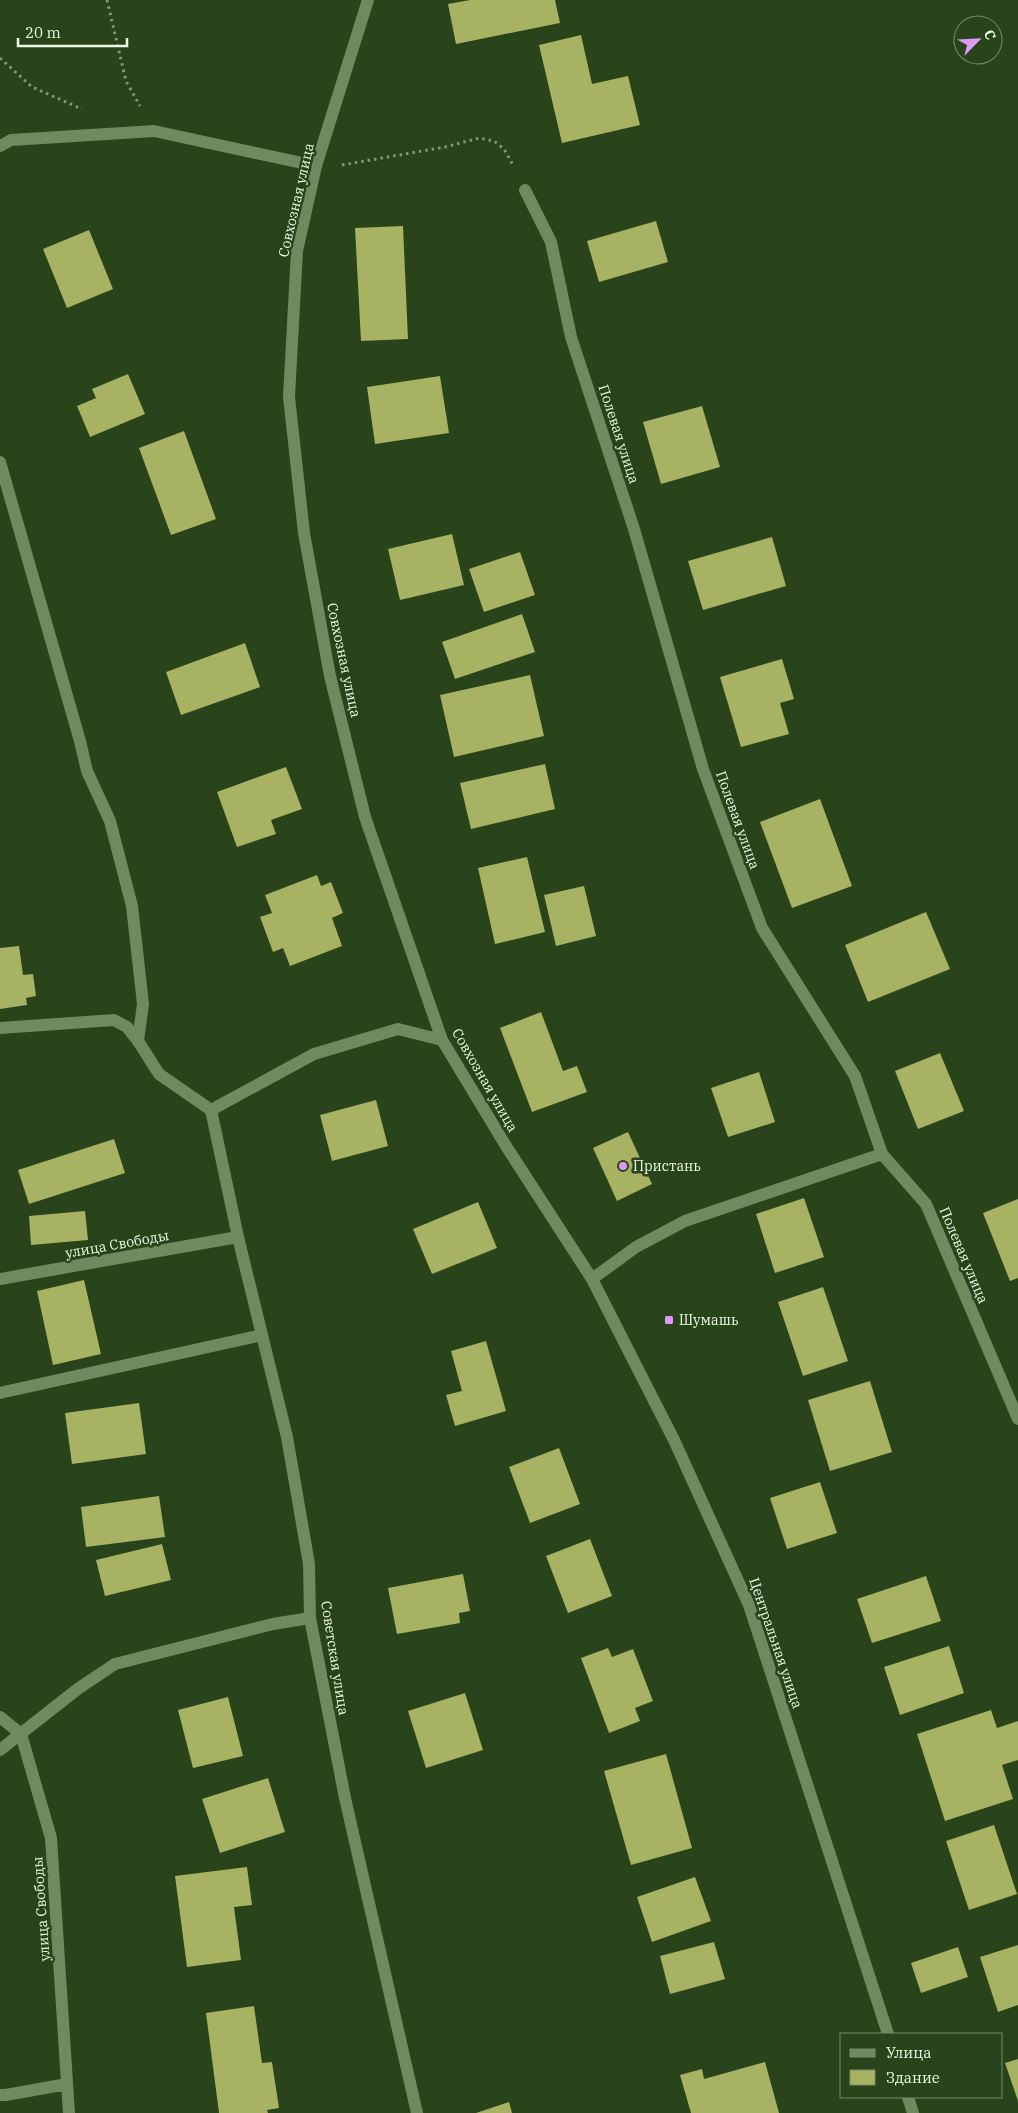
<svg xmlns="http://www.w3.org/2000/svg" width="1018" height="2113" viewBox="0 0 1018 2113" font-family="'IBM Plex Serif',serif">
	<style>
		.building { fill: #a7b262 }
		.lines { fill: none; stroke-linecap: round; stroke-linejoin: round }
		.path { stroke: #829777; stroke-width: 3; stroke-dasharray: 2.5 4; stroke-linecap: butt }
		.minor { stroke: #6d8b5e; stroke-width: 12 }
		.poi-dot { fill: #db9af6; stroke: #29431b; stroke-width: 2 }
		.labels { text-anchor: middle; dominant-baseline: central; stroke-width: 5; stroke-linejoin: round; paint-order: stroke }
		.street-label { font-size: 14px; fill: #eafbe3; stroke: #29431b }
		.poi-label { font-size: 14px; fill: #eafbe3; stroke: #29431b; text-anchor: start }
	</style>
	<rect width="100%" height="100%" fill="#29431b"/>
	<path class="building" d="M470,0H555L560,23L456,44L448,4Z
		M581,35L592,84L628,76L640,125L562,143L539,45Z
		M656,221L668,262L599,282L587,241Z
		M403,226L408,339L361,341L355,228Z
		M89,230L113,289L67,308L43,249Z
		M128,374L145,414L90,437L77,406L96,398L92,389Z
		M440,376L449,433L375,444L367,387Z
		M702,406L720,467L661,484L643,422Z
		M184,431L216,519L171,535L139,448Z
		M452,534L464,585L400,600L388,549Z
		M772,537L786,586L703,610L688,561Z
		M520,552L535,595L484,612L469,569Z
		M522,614L535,652L455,679L442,642Z
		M245,643L260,687L181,715L166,672Z
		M782,659L794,699L780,703L789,734L741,747L720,677Z
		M530,675L544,736L454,757L440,695Z
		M545,764L555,809L471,829L460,783Z
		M286,767L302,809L271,820L276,834L237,847L217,792Z
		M820,799L852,886L792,908L760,822Z
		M527,857L545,932L495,944L478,868Z
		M317,875L321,886L331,882L343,913L332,918L342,946L290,966L283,948L273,952L260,917L272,913L265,895Z
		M584,886L596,936L556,946L544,895Z
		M926,912L950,969L868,1002L845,945Z
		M19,946L23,975L33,974L36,996L26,998L27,1005L0,1009V948Z
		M541,1012L563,1071L577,1066L587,1092L532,1112L500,1028Z
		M940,1053L964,1111L918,1129L895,1071Z
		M759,1072L775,1122L728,1137L711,1088Z
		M376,1100L388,1146L332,1161L320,1115Z
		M628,1132L652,1184L617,1201L593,1148Z
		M114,1139L125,1173L29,1204L18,1170Z
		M804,1198L824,1257L775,1273L756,1214Z
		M1018,1199V1278L1010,1281L983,1213Z
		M478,1202L497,1248L432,1274L413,1229Z
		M85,1211L88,1240L31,1245L29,1216Z
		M84,1280L101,1354L53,1365L37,1291Z
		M823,1287L848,1361L803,1376L778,1302Z
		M486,1341L506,1411L455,1426L446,1395L462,1391L451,1351Z
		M870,1381L892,1452L830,1471L808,1400Z
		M139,1403L146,1454L72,1464L65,1413Z
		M559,1448L580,1504L530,1523L509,1467Z
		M820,1482L837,1533L787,1549L770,1498Z
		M159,1496L165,1537L86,1547L81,1507Z
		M590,1539L612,1596L568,1613L546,1556Z
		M162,1544L171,1580L105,1596L96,1560Z
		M463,1574L470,1611L459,1613L460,1623L397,1634L388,1588Z
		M926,1576L941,1621L872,1643L857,1599Z
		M949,1646L964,1693L900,1715L884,1667Z
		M608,1648L612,1657L633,1649L653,1701L635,1708L640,1721L609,1733L581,1658Z
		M465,1693L483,1750L426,1768L408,1711Z
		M228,1697L243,1756L193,1768L178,1710Z
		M991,1710L997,1728L1018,1721V1760L1002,1765L1013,1799L945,1821L917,1734Z
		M666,1754L692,1848L631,1865L604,1771Z
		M268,1778L285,1832L220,1853L202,1799Z
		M994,1825L1017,1894L969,1910L946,1841Z
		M247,1867L252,1905L234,1907L241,1960L187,1967L175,1876Z
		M695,1877L711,1921L652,1942L637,1897Z
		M714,1942L725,1979L670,1994L660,1956Z
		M1018,1945V2005L998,2012L980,1957Z
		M958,1947L968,1977L921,1993L911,1963Z
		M254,2006L262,2063L272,2062L279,2108L267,2110L268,2113H219L206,2013Z
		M1018,2059V2101L1005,2063Z
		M765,2062L779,2113H691L680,2075L702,2069L704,2079Z
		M509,2102L512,2113H476Z"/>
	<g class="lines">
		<path class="path" d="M107,0L126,81L140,106
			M0,58L32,87L82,109
			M342,165L445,147L479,138L494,141L504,149L514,167"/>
		<path class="minor" d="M368,0L316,166L297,251L289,397L304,533L330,676L365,817L442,1040L506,1146L592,1279L674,1440L749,1605L888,2034
			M0,146L11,140L154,131L316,166
			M525,190L551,242L571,337L634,529L703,769L762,928L855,1076L882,1154L926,1204L1018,1419
			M0,462L80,741L87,771L110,821L132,906L143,1004L138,1041L159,1074L211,1110L238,1237L287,1437L309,1564L310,1618L345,1798L417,2113
			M0,1028L114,1020L127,1027L138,1041
			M211,1110L314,1054L398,1029L442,1040
			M0,1279L238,1237
			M592,1279L636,1247L685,1221L882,1154
			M0,1393L262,1335
			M0,1717L21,1734L51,1838L69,2113
			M0,1750L79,1688L115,1664L273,1624L310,1618
			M0,2095H6L67,2084
			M908,2097L913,2113"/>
	</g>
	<g class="poi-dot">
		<circle cx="623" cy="1166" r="5"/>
		<rect x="664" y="1315" width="10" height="10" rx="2.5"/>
	</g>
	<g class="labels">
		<g class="street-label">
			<text transform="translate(296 200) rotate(-77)">Совхозная улица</text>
			<text transform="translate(619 434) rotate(72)">Полевая улица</text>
			<text transform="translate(344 660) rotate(78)">Совхозная улица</text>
			<text transform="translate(738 820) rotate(70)">Полевая улица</text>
			<text transform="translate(485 1080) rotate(60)">Совхозная улица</text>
			<text transform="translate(117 1244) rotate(-10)">улица Свободы</text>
			<text transform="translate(964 1255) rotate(67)">Полевая улица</text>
			<text transform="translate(776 1643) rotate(71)">Центральная улица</text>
			<text transform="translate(335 1658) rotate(81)">Советская улица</text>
			<text transform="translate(41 1909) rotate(-94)">улица Свободы</text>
		</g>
		<g class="poi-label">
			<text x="633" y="1166">Пристань</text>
			<text x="679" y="1320">Шумашь</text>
		</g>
	</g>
	<rect x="840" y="2033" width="162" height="65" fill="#29431b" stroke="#768d6b"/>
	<rect x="850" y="2049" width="25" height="8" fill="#6d8b5e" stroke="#768d6b"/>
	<text x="886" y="2058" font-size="15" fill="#eafbe3">Улица</text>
	<rect x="850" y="2070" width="25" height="15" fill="#a7b262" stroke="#768d6b"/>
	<text x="886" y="2083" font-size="15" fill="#eafbe3">Здание</text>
	<g transform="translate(978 40) rotate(66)"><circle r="24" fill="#29431b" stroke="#768d6b"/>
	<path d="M0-4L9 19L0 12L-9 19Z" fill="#db9af6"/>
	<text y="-8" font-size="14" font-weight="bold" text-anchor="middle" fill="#eafbe3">С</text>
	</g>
	<path d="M18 38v8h109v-8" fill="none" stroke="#eafbe3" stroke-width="2.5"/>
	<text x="25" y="38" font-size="15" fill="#eafbe3" stroke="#29431b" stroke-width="4" paint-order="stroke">20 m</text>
</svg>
